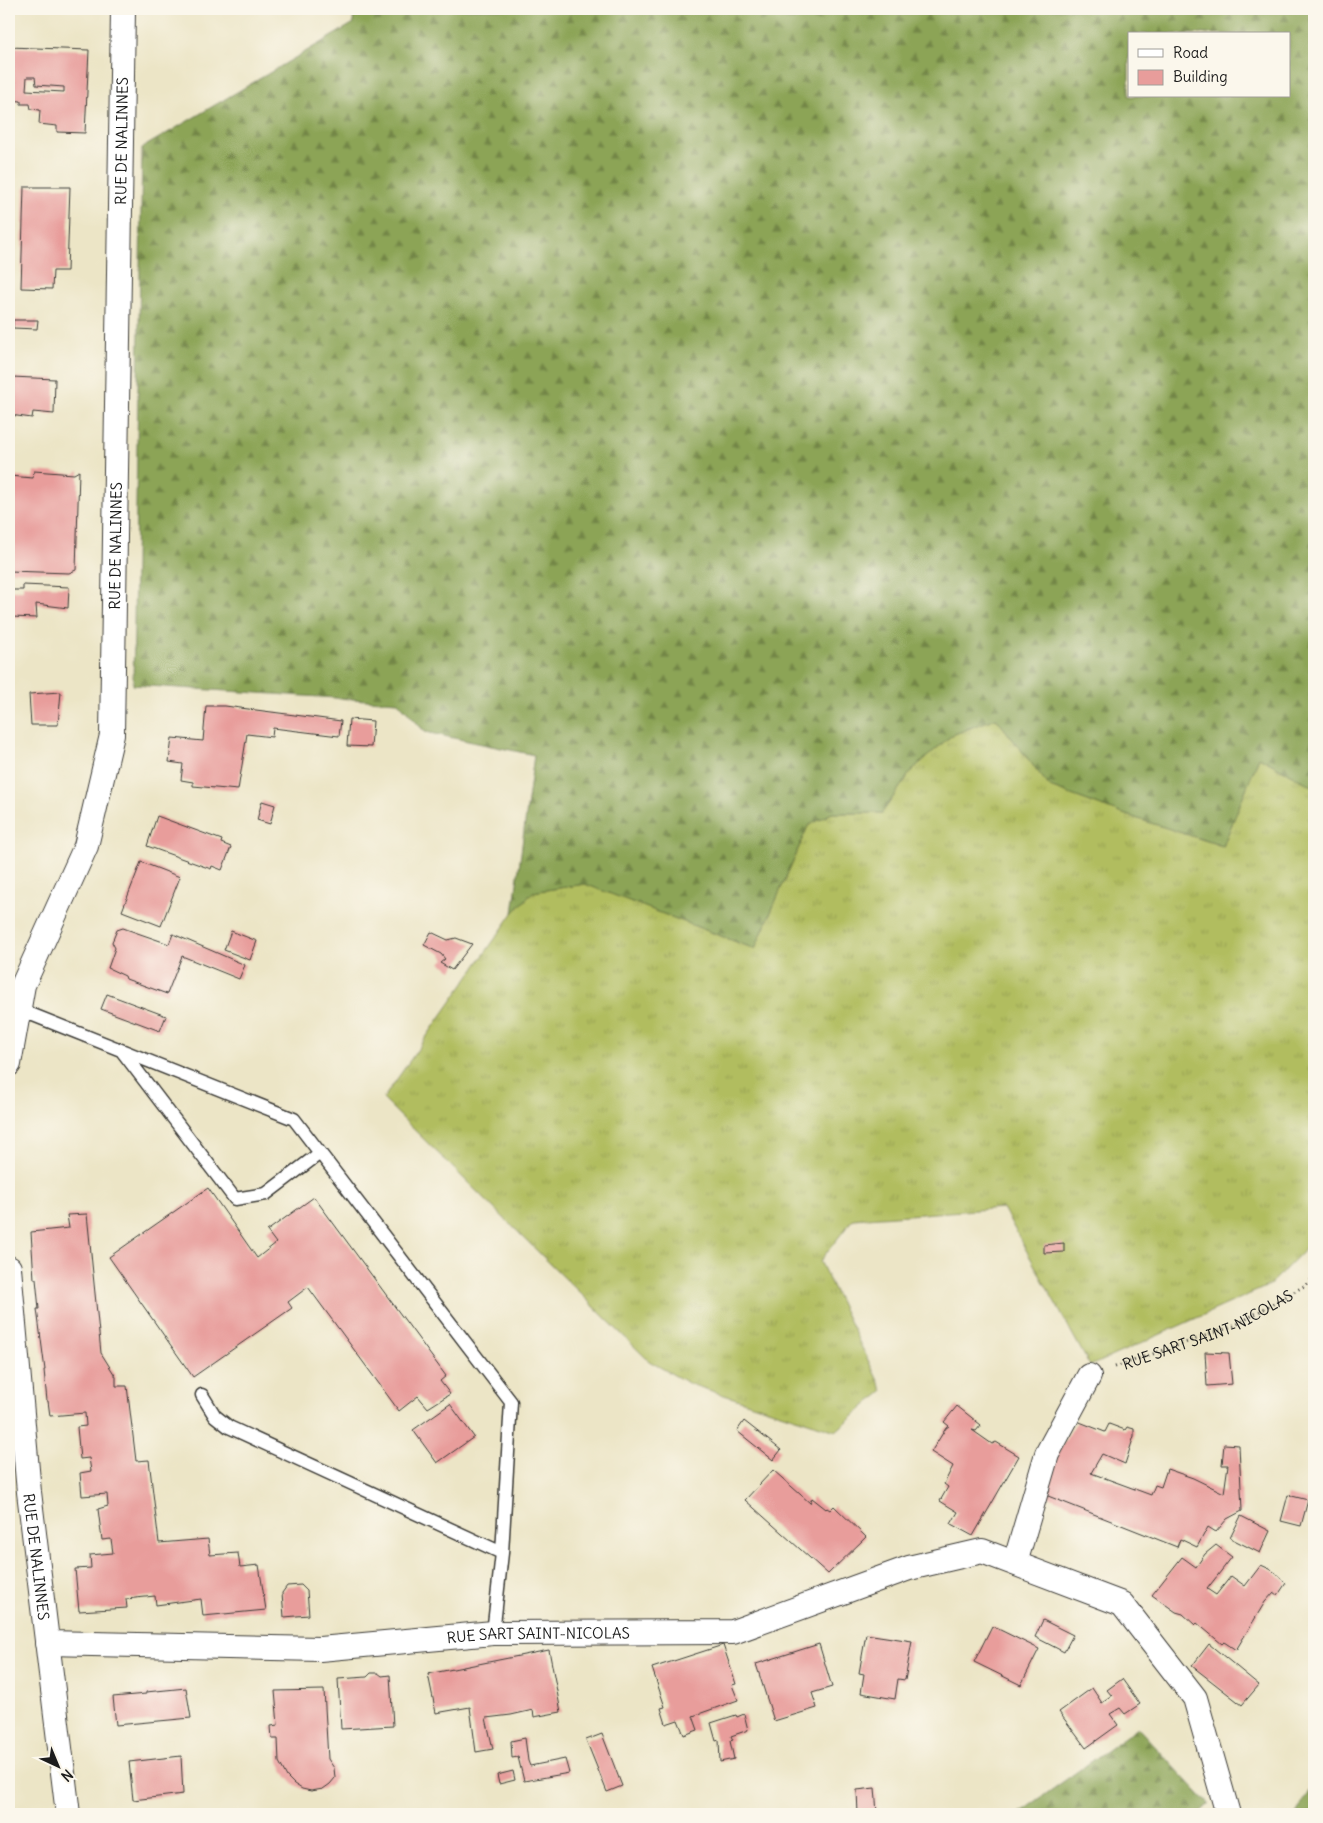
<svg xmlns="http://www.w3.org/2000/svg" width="1323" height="1823" viewBox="0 0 1323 1823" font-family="Delius,sans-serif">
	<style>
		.grass { fill: url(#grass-tufts); stroke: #666c3e }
		.forest { fill: url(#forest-firs); stroke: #546039; fill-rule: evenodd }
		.building { fill: #e89d9b; fill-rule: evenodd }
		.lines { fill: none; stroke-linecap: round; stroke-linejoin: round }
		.lane-casing { stroke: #3b3a36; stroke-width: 15 }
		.street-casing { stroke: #3b3a36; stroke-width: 26 }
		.path { stroke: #3b3a36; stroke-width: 3; stroke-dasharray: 1 4; stroke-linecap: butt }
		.lane { stroke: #fff; stroke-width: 12 }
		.street { stroke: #fff; stroke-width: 24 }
		.labels { text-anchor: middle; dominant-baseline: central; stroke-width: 4; stroke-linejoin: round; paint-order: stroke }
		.street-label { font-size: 15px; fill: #1c1c1c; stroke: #fbf7ec }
	</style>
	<defs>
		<pattern id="grass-tufts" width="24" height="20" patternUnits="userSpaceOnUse" patternTransform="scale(1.25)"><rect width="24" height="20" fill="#b1bd5f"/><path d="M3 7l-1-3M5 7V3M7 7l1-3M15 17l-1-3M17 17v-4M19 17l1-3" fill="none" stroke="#98a252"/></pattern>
		<pattern id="forest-firs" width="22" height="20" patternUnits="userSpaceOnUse" patternTransform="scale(1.25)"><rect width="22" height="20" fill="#8ca456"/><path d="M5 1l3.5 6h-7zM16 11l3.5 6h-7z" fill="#728546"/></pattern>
	</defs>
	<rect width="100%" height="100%" fill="#fbf7ec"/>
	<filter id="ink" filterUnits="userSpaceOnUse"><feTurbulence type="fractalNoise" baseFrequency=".02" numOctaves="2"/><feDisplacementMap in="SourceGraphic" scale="10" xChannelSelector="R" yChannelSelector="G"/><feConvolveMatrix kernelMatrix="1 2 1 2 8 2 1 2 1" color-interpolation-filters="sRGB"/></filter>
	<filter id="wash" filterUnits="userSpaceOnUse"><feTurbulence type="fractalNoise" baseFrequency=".0096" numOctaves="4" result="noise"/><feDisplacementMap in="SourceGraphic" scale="20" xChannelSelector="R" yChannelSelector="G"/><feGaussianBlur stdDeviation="1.12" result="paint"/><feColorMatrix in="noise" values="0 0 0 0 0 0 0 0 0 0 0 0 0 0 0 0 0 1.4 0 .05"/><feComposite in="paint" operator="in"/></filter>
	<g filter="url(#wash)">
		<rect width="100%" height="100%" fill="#ece5c6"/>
		<path class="grass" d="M996,718L1050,787L1126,815L1223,846L1259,757L1314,787V1240L1270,1285L1090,1366L1003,1208L853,1219L820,1261L883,1391L836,1431L690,1384L649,1361L383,1099L513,913L533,892L585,884L755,949L808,826L832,813H882L912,770L952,735Z"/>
		<path class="forest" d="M351,9H1314V787L1259,757L1223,846L1126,815L1050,787L996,718L952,735L912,770L882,813H832L808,826L755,949L585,884L533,892L513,913L534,755L425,732L398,702L133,685L142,148L354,23ZM1129,34H1289V96H1129Z
			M1138,1728L1209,1804L1198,1814H1018Z
			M1314,1782V1814H1296Z"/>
		<g id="blocks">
			<path class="building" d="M9,47L89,50L85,133L57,132V126L39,124L40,110L31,109L30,104H21V101L9,100ZM27,77H35L36,85L64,87V92L26,90Z
				M24,187H70L67,271H53L52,289L21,288Z
				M13,320H38L37,329L13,328Z
				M12,377L55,379L54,414L33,412L32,418L10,415Z
				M34,471L74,474L79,471L76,570L69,573L9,571V531H11L12,527H9V476L33,478Z
				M23,585L69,587L68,608L36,604L37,618L11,617L9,590H23Z
				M61,692L58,725H31L29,694Z
				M206,706H225L341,721L339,736L273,728L272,737L247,734L238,790L193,786V782L181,780L183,764L169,762L172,738L203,741Z
				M349,719L373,721L371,747L347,746Z
				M262,801L275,805L270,824L257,820Z
				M157,816L222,840L221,843L231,847L222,870L212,866L211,869L147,846Z
				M141,862L180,877L161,926L122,911Z
				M123,928L169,944L173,934L245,965L239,979L182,956L167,994L126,979L125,976L108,968L115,948L112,942L117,930Z
				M231,931L257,941L250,960L224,950Z
				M431,932L448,940L456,938L472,944L452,970L440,963L445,959L441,954L424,945Z
				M107,994L166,1016L160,1031L101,1009Z
				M208,1188L257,1258L276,1243L267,1231L314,1197L446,1376L440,1381L450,1394L428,1408L418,1396L399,1411L308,1287L288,1302L292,1308L193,1377L109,1257Z
				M87,1214L101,1353L116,1377V1386H127L136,1461L149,1460L159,1543L208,1539L210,1555L238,1553L240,1567L259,1565L266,1610L203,1616L201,1599L156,1605L155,1596L126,1599L127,1608L79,1611L75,1569L91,1568L90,1555L113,1553L111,1539L102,1540L98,1509L108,1506L107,1494L82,1496L80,1473L91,1471L89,1458L80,1459L77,1427L86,1426L85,1413L50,1416L48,1401H47L44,1370H45L37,1309H39L36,1279H34L31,1232L69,1228L67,1215Z
				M1064,1243V1252L1044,1253V1245Z
				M1205,1352L1229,1353L1232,1384L1207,1386Z
				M450,1404L474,1437L437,1463L413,1430Z
				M957,1406L981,1425L976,1431L972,1430L992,1444L996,1442L1019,1456L973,1536L951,1524L958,1512L940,1501L948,1487L944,1484L953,1466L931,1452L946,1428L949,1426L944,1422Z
				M744,1421L781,1450L773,1460L737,1431Z
				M1077,1421L1105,1432L1109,1424L1125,1430L1127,1427L1134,1429V1436L1125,1464L1102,1454L1091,1473L1151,1495L1155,1485L1161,1487L1167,1469L1193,1478L1224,1493L1228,1465H1222L1224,1444L1239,1445L1242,1511L1227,1519L1216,1532L1208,1527L1197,1547L1180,1539L1177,1547L1043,1494L1054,1459Z
				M773,1470L810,1503L812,1498L826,1509L827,1508L830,1510L834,1506L866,1537L828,1574L745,1500Z
				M1288,1495L1308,1500L1301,1526L1281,1521Z
				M1241,1516L1270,1531L1260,1553L1230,1538Z
				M1216,1545L1232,1557L1207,1589L1216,1595L1231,1576L1245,1586L1261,1565L1272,1570L1286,1583L1278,1595L1274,1592L1265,1602L1236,1650L1224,1642L1222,1644L1197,1623L1195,1625L1183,1614L1176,1612L1152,1595L1182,1557L1196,1567L1205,1554Z
				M301,1585L307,1591L309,1615L284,1617L282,1593L287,1586Z
				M1043,1620L1073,1635L1064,1652L1035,1637Z
				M992,1626L1039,1649L1021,1685L974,1662Z
				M866,1634L912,1641L905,1680L898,1679L895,1699L861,1693L864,1674L859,1673Z
				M819,1644L832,1687L812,1693L817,1708L774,1721L756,1664Z
				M1209,1644L1259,1685L1242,1705L1192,1666Z
				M723,1645L736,1684L732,1685L738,1700L693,1716L698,1730L684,1735L678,1720L666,1724L661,1708L665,1707L652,1668Z
				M549,1650L561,1712L534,1717L533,1710L511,1715L486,1718L493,1749L476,1752L470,1707L436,1713L428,1674Z
				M371,1673H378L382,1676L390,1675L393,1726L341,1729L338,1679L367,1677Z
				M1122,1679L1140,1704L1125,1714L1120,1708L1110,1714L1118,1725L1086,1748L1059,1712L1092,1688L1102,1703L1112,1696L1107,1690Z
				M186,1688L191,1718L116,1725L113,1697L146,1694V1692Z
				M324,1690L328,1759L334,1768L335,1778L330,1784L323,1789L311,1791L302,1789L294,1784L287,1777L279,1762L278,1739H272L271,1726L278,1725L275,1691Z
				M744,1714L748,1730L731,1736L733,1740L730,1741L734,1759L720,1762L719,1740L716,1741L711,1723L736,1715L737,1717Z
				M602,1734L622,1786L607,1792L586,1740Z
				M525,1738L528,1761L530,1766L565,1759L569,1773L524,1781L518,1757L512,1758L511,1741Z
				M181,1756L183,1794L133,1800L129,1762Z
				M513,1771L515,1780L499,1784L497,1775Z
				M875,1788L877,1813L858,1814L857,1790Z"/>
		</g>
	</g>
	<g filter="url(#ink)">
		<use href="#blocks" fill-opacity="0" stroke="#3b3a36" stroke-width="1"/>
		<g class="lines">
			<g class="lane-casing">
				<path id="lane" d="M18,1009L294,1119L511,1402L502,1553L493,1633
					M122,1051L235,1199L266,1194L320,1153
					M202,1395L215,1416L229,1427L502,1553"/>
			</g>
			<g class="street-casing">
				<g id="street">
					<path id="s2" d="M9,1064L23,985L86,846L112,735L123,9"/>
					<path id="s3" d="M9,1268L29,1492L68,1814"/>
					<path d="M1015,1563L1047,1454L1089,1376"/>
					<path id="s4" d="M47,1643L320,1649L493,1633L733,1632L909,1568L982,1551L1122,1604L1195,1698L1228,1814"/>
				</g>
			</g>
			<path class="path" id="s1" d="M1115,1367L1234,1326L1306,1285L1314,1277"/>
			<use href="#lane" class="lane"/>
			<use href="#street" class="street"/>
		</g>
	</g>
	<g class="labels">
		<g class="street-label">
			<text stroke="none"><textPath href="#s2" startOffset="941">RUE DE NALINNES</textPath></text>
			<text stroke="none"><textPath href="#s2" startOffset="536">RUE DE NALINNES</textPath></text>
			<text stroke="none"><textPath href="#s1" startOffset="100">RUE SART SAINT-NICOLAS</textPath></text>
			<text stroke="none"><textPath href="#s3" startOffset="290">RUE DE NALINNES</textPath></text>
			<text stroke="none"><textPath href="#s4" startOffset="492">RUE SART SAINT-NICOLAS</textPath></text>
		</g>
	</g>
	<rect width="1323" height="1823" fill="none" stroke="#fbf7ec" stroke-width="30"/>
	<rect x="1128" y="32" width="162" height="65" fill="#fbf7ec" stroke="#a29f99"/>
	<rect x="1138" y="49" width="25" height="8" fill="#ffffff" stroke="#a29f99"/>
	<text x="1173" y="58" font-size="15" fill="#1c1c1c">Road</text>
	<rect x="1138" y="70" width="25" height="15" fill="#e89d9b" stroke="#a29f99"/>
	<text x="1173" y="82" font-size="15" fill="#1c1c1c">Building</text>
	<g transform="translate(58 1766) rotate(136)" stroke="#fbf7ec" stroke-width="4" paint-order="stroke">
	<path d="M0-4L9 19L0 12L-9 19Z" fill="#1c1c1c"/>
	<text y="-8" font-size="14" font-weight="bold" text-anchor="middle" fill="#1c1c1c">N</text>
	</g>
</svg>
